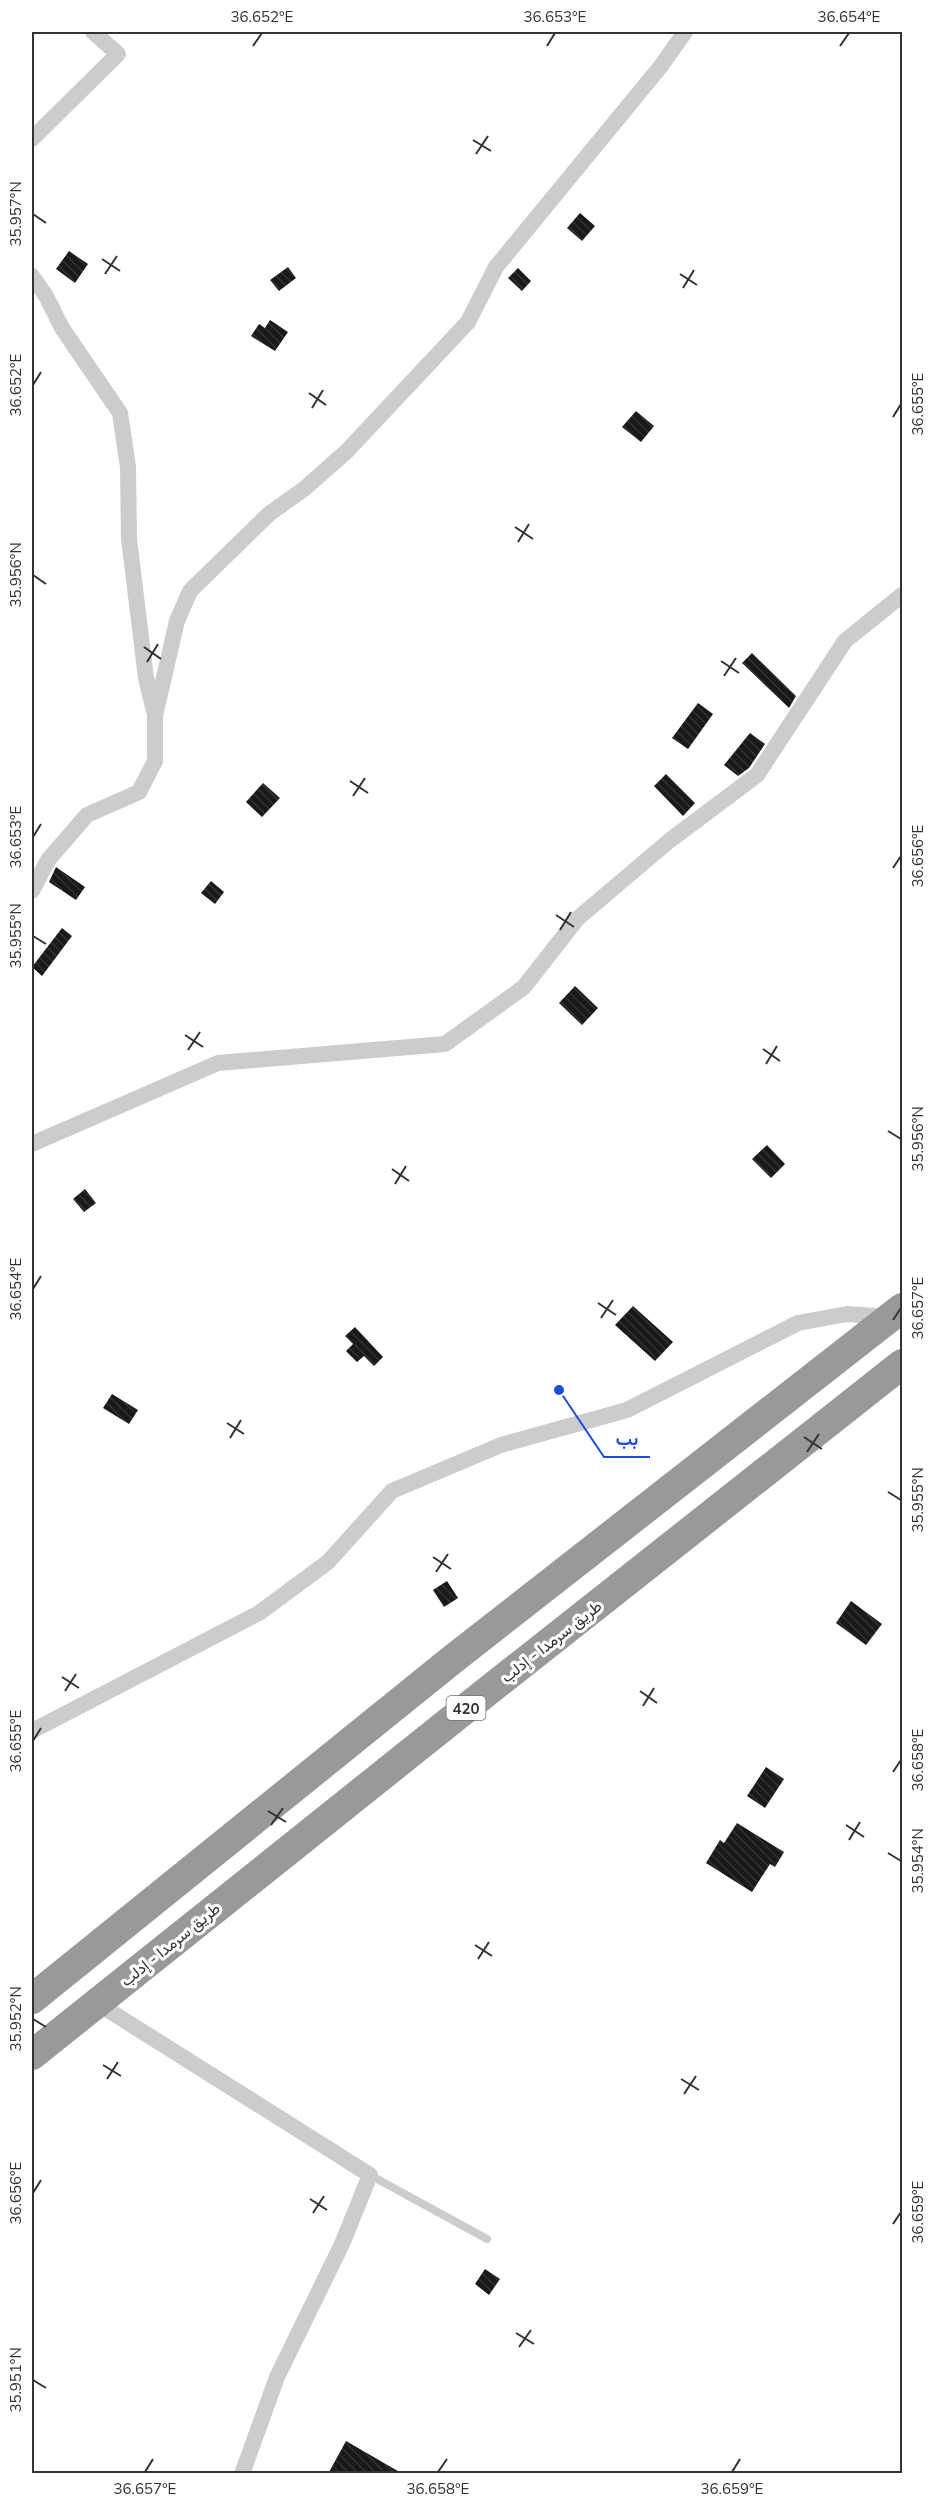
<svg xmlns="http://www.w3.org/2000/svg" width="934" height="2505" viewBox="0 0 934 2505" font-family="Mulish,Vazirmatn,sans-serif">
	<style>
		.building { fill: url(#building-back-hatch) }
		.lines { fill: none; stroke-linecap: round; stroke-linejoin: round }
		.lane { stroke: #ccc; stroke-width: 8 }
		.street { stroke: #ccc; stroke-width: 16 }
		.highway { stroke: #999; stroke-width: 30 }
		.ticks { fill: none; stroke: #323232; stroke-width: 2 }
		.labels { text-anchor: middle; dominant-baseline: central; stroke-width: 6; stroke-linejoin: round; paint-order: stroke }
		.shield { fill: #fff; stroke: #707070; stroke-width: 1.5 }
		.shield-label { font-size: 15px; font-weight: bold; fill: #323232 }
		.street-label { font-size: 16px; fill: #323232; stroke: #fff }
		.leader { fill: none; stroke: #1d4ed8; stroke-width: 2 }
		.callout-dot { fill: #1d4ed8; stroke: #fff; stroke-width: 2 }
		.callout-label { font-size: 18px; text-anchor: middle; font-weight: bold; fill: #1d4ed8; stroke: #fff; stroke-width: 6; stroke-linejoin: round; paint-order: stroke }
		.neatline { fill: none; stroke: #323232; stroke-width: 2 }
		.ticks-label { font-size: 15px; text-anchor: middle; fill: #323232 }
	</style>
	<defs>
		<pattern id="building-back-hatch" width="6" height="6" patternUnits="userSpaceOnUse" patternTransform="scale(1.5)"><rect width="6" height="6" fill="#191919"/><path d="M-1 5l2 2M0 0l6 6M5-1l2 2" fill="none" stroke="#323232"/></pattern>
	</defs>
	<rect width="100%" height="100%" fill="#fff"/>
	<path class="building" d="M580,213L595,226L582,241L567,228Z
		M69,251L88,264L75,283L56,269Z
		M288,267L296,278L279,291L270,280Z
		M518,268L531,281L522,291L508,278Z
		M270,320L288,332L275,351L251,336L259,324L265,328Z
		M636,411L654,426L641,442L622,427Z
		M752,653L796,696L789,708L742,663Z
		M698,703L713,714L688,749L672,738Z
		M750,733L765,744L749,768L738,776L724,765Z
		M666,774L695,803L683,816L654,786Z
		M263,783L280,798L262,817L246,802Z
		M56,867L85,887L76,900L49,882Z
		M211,881L224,892L215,904L201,893Z
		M62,928L72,936L42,976L32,967Z
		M575,986L598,1008L582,1025L559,1003Z
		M767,1145L785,1164L771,1178L752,1159Z
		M85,1189L96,1203L84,1212L73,1199Z
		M633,1306L673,1342L655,1361L615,1325Z
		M355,1327L383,1357L374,1366L364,1356L357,1362L346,1351L353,1344L345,1336Z
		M112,1394L138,1410L129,1424L103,1408Z
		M447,1581L458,1598L444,1607L433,1590Z
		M851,1601L882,1624L866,1645L836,1623Z
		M766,1767L784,1779L765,1808L747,1796Z
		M737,1823L784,1852L775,1867L770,1864L752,1892L706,1863L720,1840L724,1843Z
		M485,2269L500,2279L489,2295L475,2284Z
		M346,2441L403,2474H328Z"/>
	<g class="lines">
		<path class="lane" d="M370,2175L487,2239"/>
		<path class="street" d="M32,139L118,54L93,32
			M32,276L46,296L62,328L120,413L128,467L129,539L146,678L154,711
			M32,891L48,860L87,815L139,792L155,761V716L177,621L190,591L269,514L304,489L347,451L468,322L496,267L661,66L685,32
			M32,1144L218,1063L445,1044L524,987L577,919L669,841L757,775L845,641L902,595
			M32,1731L259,1613L328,1562L392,1491L501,1445L627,1410L798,1323L847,1314L889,1317
			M97,2003L370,2175L342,2244L277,2377L242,2474"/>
		<path class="highway" d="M32,1999L453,1659L902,1308
			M32,2055L484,1694L902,1364"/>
	</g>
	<path class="ticks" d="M253,46L262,33M547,46L555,33M840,46L849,33M473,140L491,151M476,154L488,136M33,214L46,223M102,259L120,271M105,274L117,256M680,274L697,285M683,288L694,270M33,385L41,372M309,393L326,405M312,408L323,390M893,417L901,404M515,527L533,539M518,542L529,524M33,575L46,584M144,647L161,659M721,661L739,673M147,662L158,644M724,676L736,658M350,781L368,793M353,796L365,778M33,837L41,824M893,868L901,856M556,915L574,927M560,930L571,912M33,936L46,944M185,1035L203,1047M763,1049L780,1061M188,1050L200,1032M766,1064L777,1046M888,1131L901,1139M392,1169L409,1181M395,1184L406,1166M33,1289L41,1276M598,1303L616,1315M601,1318L613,1300M893,1320L901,1308M227,1423L244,1434M804,1437L822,1449M230,1438L241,1420M807,1452L819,1434M888,1492L901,1500M433,1557L451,1569M436,1572L448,1554M62,1677L79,1688M65,1691L76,1674M640,1691L657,1703M643,1706L654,1688M33,1741L41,1728M893,1772L901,1760M268,1811L286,1822M271,1825L283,1808M846,1825L864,1837M849,1840L860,1822M888,1853L901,1861M475,1945L492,1956M478,1959L489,1942M33,2019L46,2027M103,2065L121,2076M107,2079L118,2062M681,2079L699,2090M684,2094L696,2076M33,2193L41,2180M310,2199L327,2210M313,2213L324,2196M893,2224L901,2212M516,2333L534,2344M519,2347L531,2330M33,2380L46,2388M145,2472L153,2459M438,2472L447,2459M732,2472L740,2459"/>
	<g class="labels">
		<rect class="shield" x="446.5" y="1696" width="39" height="24" rx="4.5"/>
		<g class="shield-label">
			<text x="466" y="1708">420</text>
		</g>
		<g class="street-label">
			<text transform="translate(551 1641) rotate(-38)">طريق سرمدا - إدلب</text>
			<text transform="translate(170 1944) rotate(-39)">طريق سرمدا - إدلب</text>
		</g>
	</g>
	<path class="leader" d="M559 1390L604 1457H650"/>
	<circle class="callout-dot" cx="559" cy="1390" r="6"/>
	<g class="callout-label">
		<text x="627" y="1445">بب</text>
	</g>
	<rect width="934" height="2505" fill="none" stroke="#ffffff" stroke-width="66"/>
	<rect x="33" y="33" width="868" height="2439" class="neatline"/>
	<g class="ticks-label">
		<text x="262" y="22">36.652°E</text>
		<text x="555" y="22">36.653°E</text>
		<text x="849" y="22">36.654°E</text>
		<text transform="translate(16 214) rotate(-90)" y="5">35.957°N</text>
		<text transform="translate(16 385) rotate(-90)" y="5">36.652°E</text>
		<text transform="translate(918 404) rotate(-90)" y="5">36.655°E</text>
		<text transform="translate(16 575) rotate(-90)" y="5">35.956°N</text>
		<text transform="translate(16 837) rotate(-90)" y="5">36.653°E</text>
		<text transform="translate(918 856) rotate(-90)" y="5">36.656°E</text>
		<text transform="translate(16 936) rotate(-90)" y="5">35.955°N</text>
		<text transform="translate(918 1139) rotate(-90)" y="5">35.956°N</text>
		<text transform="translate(16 1289) rotate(-90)" y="5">36.654°E</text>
		<text transform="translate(918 1308) rotate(-90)" y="5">36.657°E</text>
		<text transform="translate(918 1500) rotate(-90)" y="5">35.955°N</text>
		<text transform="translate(16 1741) rotate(-90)" y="5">36.655°E</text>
		<text transform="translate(918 1760) rotate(-90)" y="5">36.658°E</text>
		<text transform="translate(918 1861) rotate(-90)" y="5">35.954°N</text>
		<text transform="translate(16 2019) rotate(-90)" y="5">35.952°N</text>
		<text transform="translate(16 2193) rotate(-90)" y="5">36.656°E</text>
		<text transform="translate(918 2212) rotate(-90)" y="5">36.659°E</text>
		<text transform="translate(16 2380) rotate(-90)" y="5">35.951°N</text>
		<text x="145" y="2494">36.657°E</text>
		<text x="438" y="2494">36.658°E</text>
		<text x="732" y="2494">36.659°E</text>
	</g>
</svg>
